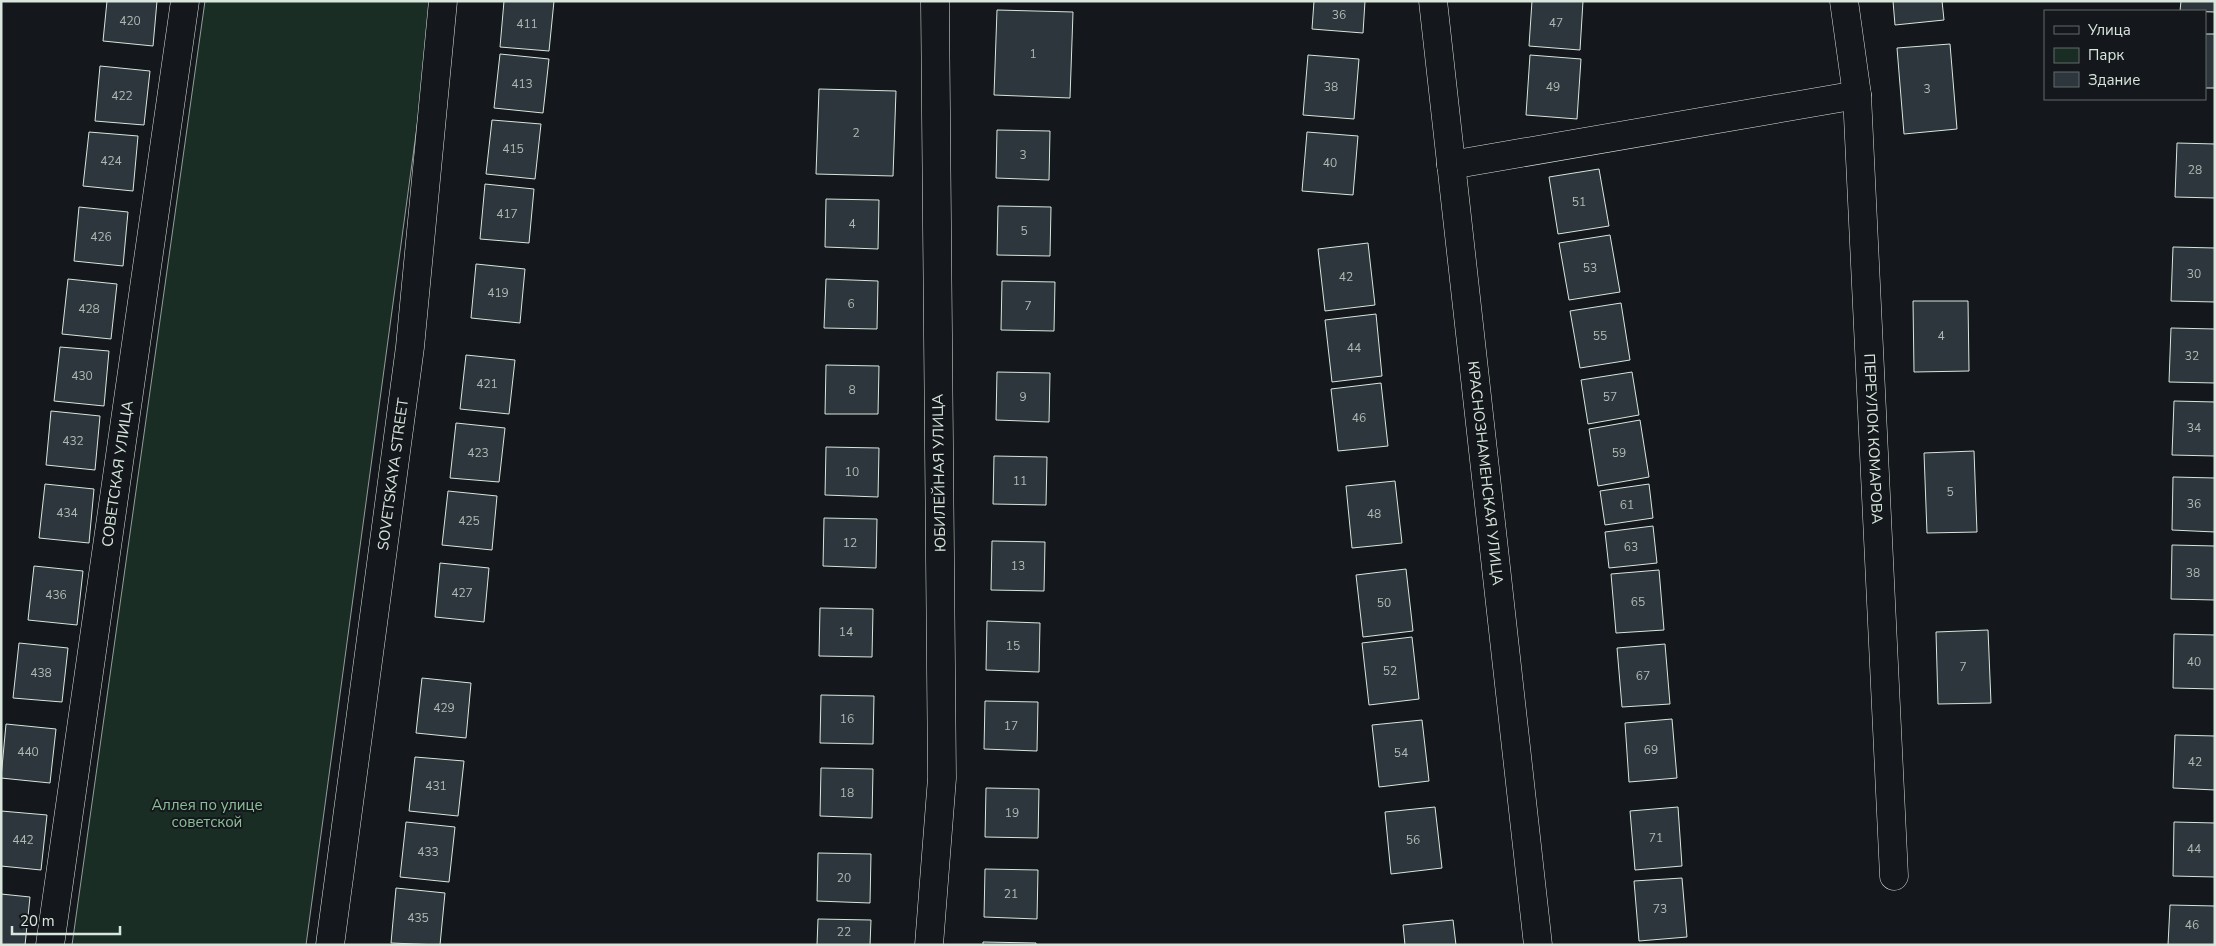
<svg xmlns="http://www.w3.org/2000/svg" width="2216" height="946" viewBox="0 0 2216 946" font-family="'Nunito Sans',sans-serif">
	<style>
		.green { fill: #1a2d24; stroke: #939e99 }
		.building { fill: #2c363c; stroke: #d8e6dc }
		.lines { fill: none; stroke-linecap: round; stroke-linejoin: round }
		.minor-casing { stroke: #d8e6dc; stroke-width: 29 }
		.minor { stroke: #14181c; stroke-width: 28 }
		.labels { text-anchor: middle; dominant-baseline: central; stroke-width: 4; stroke-linejoin: round; paint-order: stroke }
		.number-label { font-size: 12px; fill: #adbab4 }
		.street-label { font-size: 15px; fill: #d8e6dc; stroke: #14181c }
		.park-label { font-size: 15px; fill: #8ac095; stroke: #14181c }
	</style>
	<rect width="100%" height="100%" fill="#14181c"/>
	<path class="green" d="M205,1H434L306,945H72Z"/>
	<path class="building" d="M107,1H157L153,46L103,41Z
		M504,1H554L549,51L500,47Z
		M1314,1H1365L1363,33L1312,29Z
		M1532,1H1583L1580,50L1529,46Z
		M1893,1H1942L1944,20L1895,25Z
		M2181,1H2215V12L2180,11Z
		M997,10L1073,12L1070,98L994,95Z
		M2205,34H2215V88H2205Z
		M1950,44L1957,129L1904,134L1897,48Z
		M500,54L549,59L543,113L494,108Z
		M1308,55L1359,59L1354,119L1303,115Z
		M1530,55L1581,59L1577,119L1526,115Z
		M100,66L150,71L144,125L95,121Z
		M819,89L896,91L893,176L816,174Z
		M492,120L541,124L535,179L486,174Z
		M997,130L1050,131L1049,180L996,178Z
		M89,132L138,136L133,191L83,186Z
		M1307,132L1358,136L1353,195L1302,191Z
		M2177,143L2215,144V198L2175,197Z
		M1599,169L1609,226L1558,234L1549,177Z
		M485,184L534,189L529,243L480,239Z
		M826,199L879,200L878,249L825,247Z
		M998,206L1051,207L1050,256L997,255Z
		M79,207L128,212L123,266L74,261Z
		M1610,235L1620,292L1569,300L1559,243Z
		M1368,243L1375,305L1325,311L1318,249Z
		M2173,247L2215,248V302L2171,301Z
		M476,264L525,269L520,323L471,318Z
		M68,279L117,284L111,339L62,334Z
		M826,279L878,281L877,329L824,328Z
		M1002,281L1055,282L1054,331L1001,330Z
		M1913,301H1968L1969,371L1914,372Z
		M1621,303L1630,360L1580,368L1570,311Z
		M1376,314L1382,376L1332,382L1325,320Z
		M2171,328L2215,329V383L2169,382Z
		M60,347L109,351L104,406L54,401Z
		M466,355L515,360L509,414L460,409Z
		M826,365L879,366L878,414H825Z
		M997,372L1050,373L1049,422L996,420Z
		M1632,372L1639,415L1588,424L1581,380Z
		M1381,383L1388,446L1338,451L1331,389Z
		M2174,401L2215,402V456L2172,455Z
		M51,411L100,416L95,470L46,465Z
		M1640,420L1649,477L1598,486L1589,429Z
		M456,423L505,428L499,482L450,478Z
		M826,447L879,448L878,497L825,495Z
		M1974,451L1977,532L1927,533L1924,453Z
		M994,456L1047,457L1046,505L993,504Z
		M2173,477L2215,478V532L2172,530Z
		M1395,481L1402,543L1352,548L1346,486Z
		M45,484L94,489L89,543L39,538Z
		M1649,484L1653,518L1605,525L1600,491Z
		M448,491L497,496L492,550L442,545Z
		M824,518L877,519L876,568L823,566Z
		M1653,526L1657,563L1609,568L1605,532Z
		M992,541L1045,542L1044,591L991,590Z
		M2172,545L2215,546V600L2171,599Z
		M440,563L489,568L484,622L435,617Z
		M34,566L83,571L77,625L28,620Z
		M1406,569L1413,631L1363,637L1356,575Z
		M1659,570L1664,630L1616,633L1611,574Z
		M820,608L873,609L872,657L819,656Z
		M987,621L1040,623L1039,672L986,670Z
		M1988,630L1991,703L1938,704L1936,632Z
		M2174,634L2215,635V689L2173,688Z
		M1412,637L1419,699L1369,705L1362,643Z
		M19,643L68,648L62,702L13,698Z
		M1665,644L1670,704L1622,707L1617,648Z
		M422,678L471,683L466,738L416,733Z
		M821,695L874,696L873,744L820,743Z
		M985,701L1038,702L1037,751L984,749Z
		M1672,719L1677,778L1629,782L1625,723Z
		M1422,720L1429,781L1379,787L1372,725Z
		M6,724L56,729L50,783L1,778Z
		M2175,735L2215,736V790L2173,788Z
		M415,757L464,761L458,816L409,811Z
		M821,768L873,769L872,818L820,816Z
		M986,788L1039,789L1038,838L985,837Z
		M1435,807L1442,868L1391,874L1385,812Z
		M1678,807L1682,866L1635,870L1630,811Z
		M1,811L47,815L41,870L1,866Z
		M406,822L455,827L449,882L400,877Z
		M2174,822L2215,823V877L2173,876Z
		M818,853L871,854L870,903L817,901Z
		M985,869L1038,870L1037,919L984,917Z
		M1682,878L1687,937L1639,941L1634,881Z
		M396,888L445,893L440,945L391,943Z
		M1,894L30,897L25,945H1Z
		M2170,905L2215,906V945H2168Z
		M818,919L871,920L870,945H817Z
		M1453,920L1456,945H1405L1403,925Z
		M983,942L1036,943V945H983Z"/>
	<g class="lines">
		<g class="minor-casing">
			<g id="minor">
				<path id="s1" d="M1433,1L1538,945"/>
				<path id="s2" d="M1844,1L1857,95L1894,876"/>
				<path d="M1451,165L1857,95"/>
				<path id="s3" d="M50,945L185,1"/>
				<path id="s4" d="M330,945L410,347L443,1"/>
				<path d="M929,945L942,778L935,1"/>
			</g>
		</g>
		<use href="#minor" class="minor"/>
	</g>
	<g class="labels">
		<g class="number-label">
			<text x="1339" y="15">36</text>
			<text x="130" y="21">420</text>
			<text x="1556" y="23">47</text>
			<text x="527" y="24">411</text>
			<text x="1033" y="54">1</text>
			<text x="522" y="84">413</text>
			<text x="1331" y="87">38</text>
			<text x="1553" y="87">49</text>
			<text x="1927" y="89">3</text>
			<text x="122" y="96">422</text>
			<text x="856" y="133">2</text>
			<text x="513" y="149">415</text>
			<text x="1023" y="155">3</text>
			<text x="111" y="161">424</text>
			<text x="1330" y="163">40</text>
			<text x="2195" y="170">28</text>
			<text x="1579" y="202">51</text>
			<text x="507" y="214">417</text>
			<text x="852" y="224">4</text>
			<text x="1024" y="231">5</text>
			<text x="101" y="237">426</text>
			<text x="1590" y="268">53</text>
			<text x="2194" y="274">30</text>
			<text x="1346" y="277">42</text>
			<text x="498" y="293">419</text>
			<text x="851" y="304">6</text>
			<text x="1028" y="306">7</text>
			<text x="89" y="309">428</text>
			<text x="1600" y="336">55</text>
			<text x="1941" y="336">4</text>
			<text x="1354" y="348">44</text>
			<text x="2192" y="356">32</text>
			<text x="82" y="376">430</text>
			<text x="487" y="384">421</text>
			<text x="852" y="390">8</text>
			<text x="1023" y="397">9</text>
			<text x="1610" y="397">57</text>
			<text x="1359" y="418">46</text>
			<text x="2194" y="428">34</text>
			<text x="73" y="441">432</text>
			<text x="478" y="453">423</text>
			<text x="1619" y="453">59</text>
			<text x="852" y="472">10</text>
			<text x="1020" y="481">11</text>
			<text x="1950" y="492">5</text>
			<text x="2194" y="504">36</text>
			<text x="1627" y="505">61</text>
			<text x="67" y="513">434</text>
			<text x="1374" y="514">48</text>
			<text x="469" y="521">425</text>
			<text x="850" y="543">12</text>
			<text x="1631" y="547">63</text>
			<text x="1018" y="566">13</text>
			<text x="2193" y="573">38</text>
			<text x="462" y="593">427</text>
			<text x="56" y="595">436</text>
			<text x="1638" y="602">65</text>
			<text x="1384" y="603">50</text>
			<text x="846" y="632">14</text>
			<text x="1013" y="646">15</text>
			<text x="2194" y="662">40</text>
			<text x="1963" y="667">7</text>
			<text x="1390" y="671">52</text>
			<text x="41" y="673">438</text>
			<text x="1643" y="676">67</text>
			<text x="444" y="708">429</text>
			<text x="847" y="719">16</text>
			<text x="1011" y="726">17</text>
			<text x="1651" y="750">69</text>
			<text x="28" y="752">440</text>
			<text x="1401" y="753">54</text>
			<text x="2195" y="762">42</text>
			<text x="436" y="786">431</text>
			<text x="847" y="793">18</text>
			<text x="1012" y="813">19</text>
			<text x="1656" y="838">71</text>
			<text x="23" y="840">442</text>
			<text x="1413" y="840">56</text>
			<text x="2194" y="849">44</text>
			<text x="428" y="852">433</text>
			<text x="844" y="878">20</text>
			<text x="1011" y="894">21</text>
			<text x="1660" y="909">73</text>
			<text x="418" y="918">435</text>
			<text x="2192" y="925">46</text>
			<text x="844" y="932">22</text>
		</g>
		<g class="street-label">
			<text stroke="none"><textPath href="#s2" startOffset="439">ПЕРЕУЛОК КОМАРОВА</textPath></text>
			<text stroke="none"><textPath href="#s3" startOffset="476">СОВЕТСКАЯ УЛИЦА</textPath></text>
			<text transform="translate(939 473) rotate(-91)">ЮБИЛЕЙНАЯ УЛИЦА</text>
			<text stroke="none"><textPath href="#s1" startOffset="475">КРАСНОЗНАМЕНСКАЯ УЛИЦА</textPath></text>
			<text stroke="none"><textPath href="#s4" startOffset="475">SOVETSKAYA STREET</textPath></text>
		</g>
		<g class="park-label">
			<text x="207" y="805">Аллея по улице<tspan x="207" dy="17">советской</tspan></text>
		</g>
	</g>
	<rect width="2216" height="946" fill="none" stroke="#d8e6dc" stroke-width="5"/>
	<rect x="2044" y="10" width="162" height="90" fill="#14181c" stroke="#626a69"/>
	<rect x="2054" y="26" width="25" height="8" fill="#14181c" stroke="#626a69"/>
	<text x="2088" y="35" font-size="15" fill="#d8e6dc">Улица</text>
	<rect x="2054" y="48" width="25" height="15" fill="#1a2d24" stroke="#626a69"/>
	<text x="2088" y="60" font-size="15" fill="#d8e6dc">Парк</text>
	<rect x="2054" y="72" width="25" height="15" fill="#2c363c" stroke="#626a69"/>
	<text x="2088" y="85" font-size="15" fill="#d8e6dc">Здание</text>
	<path d="M12 926v8h108v-8" fill="none" stroke="#d8e6dc" stroke-width="2.5"/>
	<text x="20" y="926" font-size="15" fill="#d8e6dc" stroke="#14181c" stroke-width="4" paint-order="stroke">20 m</text>
</svg>
